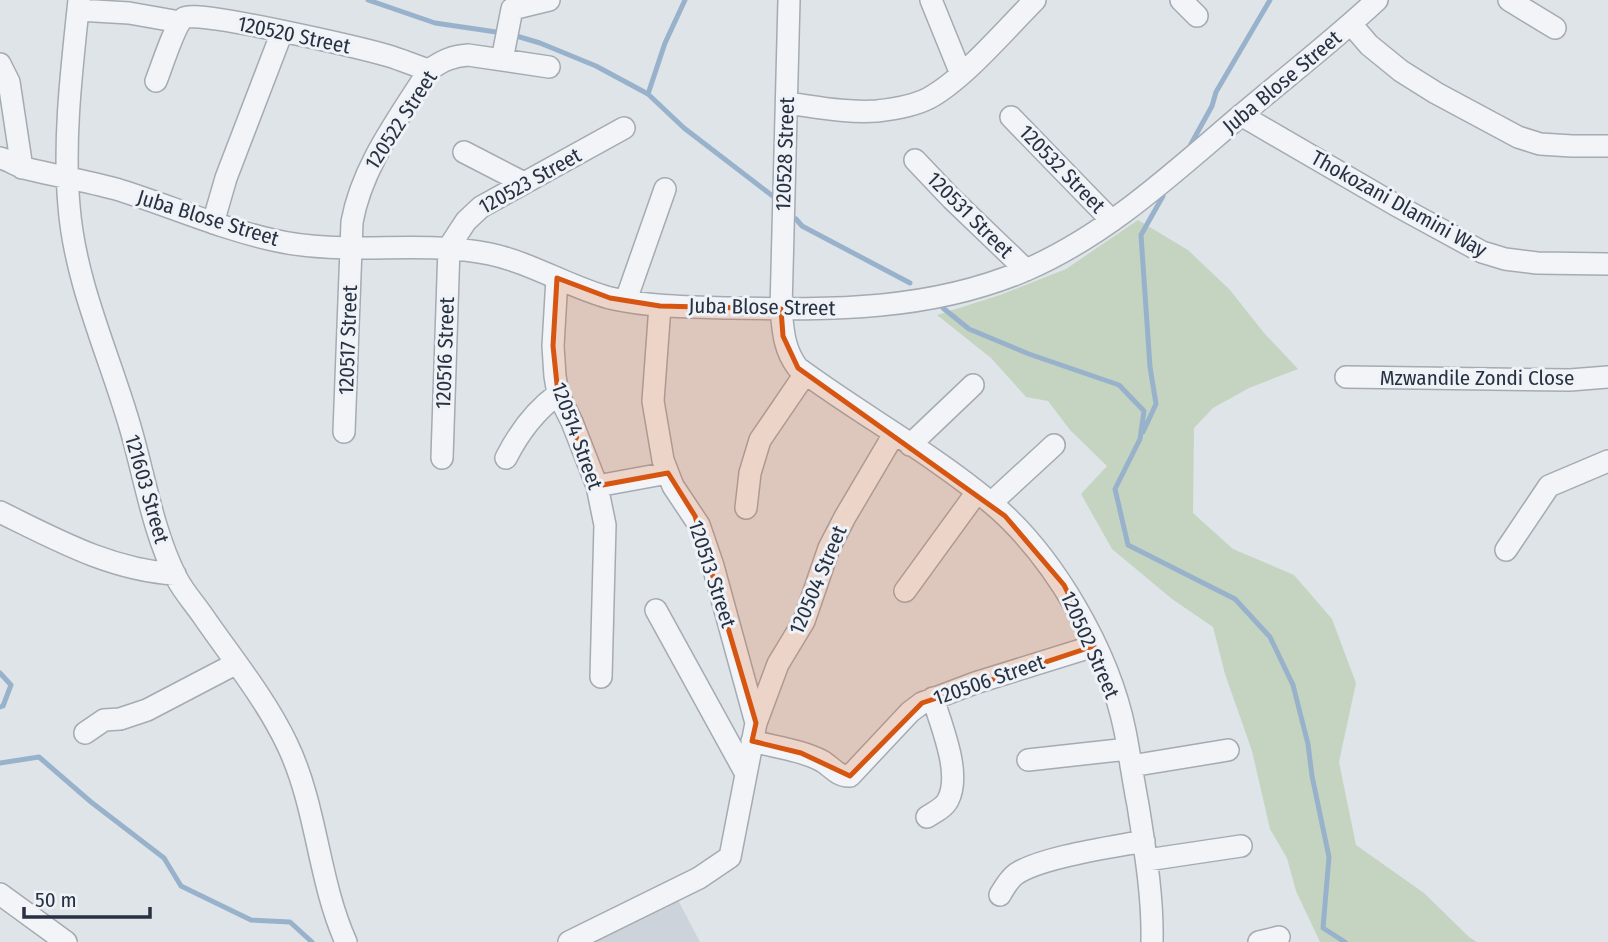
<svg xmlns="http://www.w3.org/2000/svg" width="1608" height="942" viewBox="0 0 1608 942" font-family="'Fira Sans Condensed',sans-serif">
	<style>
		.built { fill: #cdd3db }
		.green { fill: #c5d4c0 }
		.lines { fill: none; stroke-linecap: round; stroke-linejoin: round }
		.stream { stroke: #99b2cb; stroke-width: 5 }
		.minor-casing { stroke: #a4abb3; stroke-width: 24 }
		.minor { stroke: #f2f4f7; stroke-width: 21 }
		.marked { fill: #d55511; fill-opacity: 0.2; stroke: #d55511; stroke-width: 5; stroke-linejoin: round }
		.labels { text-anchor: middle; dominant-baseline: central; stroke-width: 6; stroke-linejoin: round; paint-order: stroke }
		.street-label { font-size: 21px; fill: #273141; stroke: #eff2f7 }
	</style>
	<rect width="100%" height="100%" fill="#dfe4e9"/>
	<path class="built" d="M678,900L700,942H590Z"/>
	<path class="green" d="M1138,220L1188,250L1230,290L1264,333L1298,369L1249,388L1213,408L1194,428L1193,513L1233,549L1294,575L1332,619L1356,683L1339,762L1356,845L1424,893L1469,937L1477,942H1320L1296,891L1287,858L1270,829L1252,751L1225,674L1213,627L1172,599L1112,549L1081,494L1107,466L1070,430L1048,401L1026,397L991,358L937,315L1000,295L1066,269Z"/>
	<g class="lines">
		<path class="stream" d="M368,0L435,23L503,33
			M513,35L540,43L596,66L648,94L684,128L774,197
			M648,94L665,43L685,0
			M1191,144L1212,106L1216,92L1270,0
			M796,219L802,226L910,283
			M943,308L969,329L1029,354L1119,385L1144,411L1140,439L1115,489L1128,545L1235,599L1270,637L1293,685L1308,744L1312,776L1329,857L1323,928L1345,942
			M1143,432L1156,404L1150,367L1141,235L1163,196
			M0,673L11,685L3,706L0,707
			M0,763L39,757L91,802L164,858L181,886L251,920L290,922L312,942"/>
		<g class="minor-casing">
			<path id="minor" d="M79,0C72,67 63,138 69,206C75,284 110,356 131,430C145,479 153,531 176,577C183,591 194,603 203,616C232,658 265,698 287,744C317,806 318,880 346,942
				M789,0L781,309C783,331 784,350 798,368C860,414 930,452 990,502C1053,554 1109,651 1125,731C1130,756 1133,780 1138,805C1145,850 1153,896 1152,942
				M931,0L961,74
				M1181,0L1197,16
				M1509,0L1555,28
				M78,10L129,13L180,22
				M1351,24L1369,45L1401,71L1436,93L1518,137L1540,144L1572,146H1608
				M502,60L512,9L549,0
				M0,64L9,82L22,168
				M156,81C161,69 175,24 184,18C195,9 365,49 389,56C402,60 416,66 429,70
				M787,103C817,107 847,113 877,111C895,109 914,106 929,98C964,79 1006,29 1035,0
				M1241,115L1394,204L1482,252L1505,259L1537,263L1608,264
				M1011,117L1112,221
				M464,152L524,183
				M0,158C10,160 18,167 28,169C57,176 87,181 116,189C168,205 219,228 273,240C345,257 419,239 490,254C532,263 569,287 610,298C649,307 690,307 730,308C832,310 930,311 1026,270C1107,235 1173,173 1239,117C1285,78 1333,41 1377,0
				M915,160L952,199L1026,270
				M213,223L226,178L282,32
				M557,278L553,346L555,376L558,394L572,422L597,486L605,525L601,677
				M626,300L665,189
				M660,306L653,401L663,460L673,486L699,525L713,566L756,723
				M1346,377L1570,380L1608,377
				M344,432L352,222C362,166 399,118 429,70C442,61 452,56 468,55L549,67
				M910,445L973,385
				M442,458L449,247L466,221L481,207L624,128
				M506,458C519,432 535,411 558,394
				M597,486L668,473
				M991,503L1054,445
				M746,508L750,473L760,440L805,374
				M0,512C57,540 111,570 175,574
				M1506,550L1549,486L1608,461
				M905,591L977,492
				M656,610L745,772
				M85,733L104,720L120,719L147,710L235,664
				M752,741C775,747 801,750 822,761C832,767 838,777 850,776L910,712L922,703L975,683L1094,646
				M1028,760L1128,749
				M1131,766L1228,750
				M927,817C933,813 944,808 948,800C962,773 941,726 933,698
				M1147,860L1241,846
				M0,894L66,942
				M1000,895C1004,888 1009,879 1016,874C1041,857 1113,847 1144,841
				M569,942L699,878L730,857L756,723L778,664L804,621L829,548L845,517L894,434
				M1259,942L1279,937"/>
		</g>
		<use href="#minor" class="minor"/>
	</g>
	<path class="marked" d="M557,278L610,298L660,306L781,309L783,336L798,368L1005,516L1064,585L1094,646L922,703L850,776L801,753L752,741L756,723L695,516L668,473L597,486L558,394L553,346Z"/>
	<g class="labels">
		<g class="street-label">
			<text transform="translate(294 35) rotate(12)">120520 Street</text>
			<text transform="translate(1282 82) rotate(-40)">Juba Blose Street</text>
			<text transform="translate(401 120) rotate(-57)">120522 Street</text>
			<text transform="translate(785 154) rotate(-88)">120528 Street</text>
			<text transform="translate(1062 169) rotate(46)">120532 Street</text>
			<text transform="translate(530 181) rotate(-29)">120523 Street</text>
			<text transform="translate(1399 204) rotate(29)">Thokozani Dlamini Way</text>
			<text transform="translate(970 215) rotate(45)">120531 Street</text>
			<text transform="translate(208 218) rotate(17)">Juba Blose Street</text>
			<text transform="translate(762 307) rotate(1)">Juba Blose Street</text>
			<text transform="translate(348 340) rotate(-88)">120517 Street</text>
			<text transform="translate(445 353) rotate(-88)">120516 Street</text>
			<text x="1477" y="378">Mzwandile Zondi Close</text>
			<text transform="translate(577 436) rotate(70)">120514 Street</text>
			<text transform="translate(147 489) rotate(74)">121603 Street</text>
			<text transform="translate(712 574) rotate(72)">120513 Street</text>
			<text transform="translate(818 580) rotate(-67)">120504 Street</text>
			<text transform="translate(1090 645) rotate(66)">120502 Street</text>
			<text transform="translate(989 680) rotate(-19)">120506 Street</text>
		</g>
	</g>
	<path d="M24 907v10h126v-10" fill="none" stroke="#273141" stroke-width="3.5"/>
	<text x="35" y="907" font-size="21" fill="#273141" stroke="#eff2f7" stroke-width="5" paint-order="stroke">50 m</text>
</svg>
